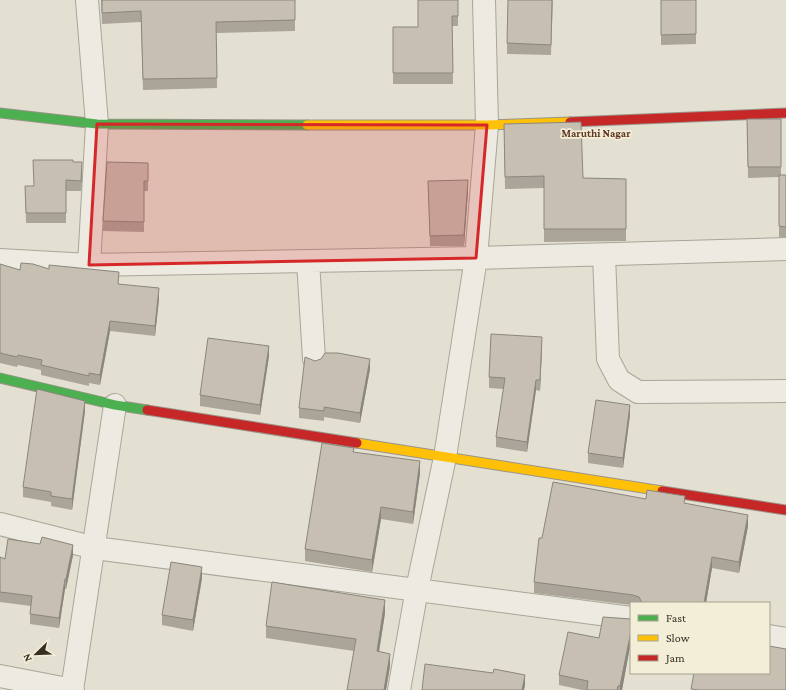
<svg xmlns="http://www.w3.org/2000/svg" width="786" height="690" viewBox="0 0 786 690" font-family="'Crimson Pro',serif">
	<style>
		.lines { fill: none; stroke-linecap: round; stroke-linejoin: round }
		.street-casing { stroke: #a9a599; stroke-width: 24 }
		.fast-casing { stroke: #999489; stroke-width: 11 }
		.slow-casing { stroke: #999489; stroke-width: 11 }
		.jam-casing { stroke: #999489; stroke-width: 11 }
		.street { stroke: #eceae1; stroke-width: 22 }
		.fast { stroke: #4caf50; stroke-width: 9 }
		.slow { stroke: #ffc107; stroke-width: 9 }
		.jam { stroke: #c62828; stroke-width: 9 }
		.wall { fill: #aaa499 }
		.shaded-wall { fill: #8b867d }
		.building { fill: #c6bfb2; stroke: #8b867d }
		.marked { fill: #d62828; fill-opacity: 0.2; stroke: #d62828; stroke-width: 3; stroke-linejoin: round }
		.labels { text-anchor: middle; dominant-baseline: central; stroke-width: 3.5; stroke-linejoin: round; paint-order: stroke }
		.neighbourhood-label { font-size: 11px; font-weight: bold; fill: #603725; stroke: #f3eed8 }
	</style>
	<rect width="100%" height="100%" fill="#e3e0d1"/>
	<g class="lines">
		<g class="street-casing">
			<path id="street" d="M87,0L97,124L89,265
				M604,255L608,359L619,380L638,392L786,391
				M0,260L89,265L476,258L786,249
				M308,261L314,359
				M0,524L95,548L631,618
				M769,636L786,639
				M0,676L73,690
				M72,690L115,405
				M399,690L417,589L445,457L476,258L487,125L484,0"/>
		</g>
		<g class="fast-casing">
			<path id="fast" d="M0,113L97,124L307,125
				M0,378L115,405L147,410"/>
		</g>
		<g class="slow-casing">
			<path id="slow" d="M307,125H487L570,122
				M357,443L662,491"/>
		</g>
		<g class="jam-casing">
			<path id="jam" d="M570,122L786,113
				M147,410L357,443
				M662,491L786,510"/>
		</g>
		<use href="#street" class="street"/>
		<use href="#fast" class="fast"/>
		<use href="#slow" class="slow"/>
		<use href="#jam" class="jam"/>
	</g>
	<path class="wall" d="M101,0H295V31L216,33L217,88L143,90L141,22L102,24Z
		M458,0V26H452L453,84H393V27H418Z
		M553,0L551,55L507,54V43Z
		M661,0L696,34V44L661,45Z
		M747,119H781V175H786V238L779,237V177L748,178Z
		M504,124L583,178L626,179V241L544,242V188L505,189Z
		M73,162L82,172L81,191H66V223H26L25,186H34Z
		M148,163V191H144V232L103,231V221Z
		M428,181L468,191L464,246H430Z
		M0,264L20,270L49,269L119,284L159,299L155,336L110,331L100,385L89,383V386L41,375V370L18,365L17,367L0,363Z
		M542,347L540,391L536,390L527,452L496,447V437L504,389L489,388V377Z
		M269,356L260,415L200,406V395Z
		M315,361L370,369L360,423L324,417V421L299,418V408Z
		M85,411L72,510L51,506V502L23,497V487Z
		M630,415L623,468L588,463V453Z
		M354,452L420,473L413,524L381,519L372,572L305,561V549Z
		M646,499L685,503L748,526L739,573L712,568L706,603H631V605L534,593V582Z
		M73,555L66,589H65L59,628L30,624V614L31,606L0,602V557L5,559Z
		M202,578L193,631L162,625V615Z
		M385,613L379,652L390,666L386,690H347L354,651L266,638V626Z
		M631,619V641L622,690H582L559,685V675L599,638Z"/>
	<path class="shaded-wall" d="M82,162V172L81,191V181Z
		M468,180V191L464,246V235Z
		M159,288V299L155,336V326Z
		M110,321V331L100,385V375Z
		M542,337V347L540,391V380Z
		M269,346V356L260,415V405Z
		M370,359V369L360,423V413Z
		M536,380V390L527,452V442Z
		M85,401V411L72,510V499Z
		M630,405V415L623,468V458Z
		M420,461V473L413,524V512Z
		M381,507V519L372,572V560Z
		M748,515V526L739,573V562Z
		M73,545V555L66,589V579Z
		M712,557V568L706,603H704Z
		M202,567V578L193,631V620Z
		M65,579V589L59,628V618Z
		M385,600V613L377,664V651Z
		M631,631V641L622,690H620V686Z
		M390,654V666L386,690H384Z
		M525,675V686L524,690H522Z"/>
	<path class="building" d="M102,0H295V20L216,22L217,78L143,79L141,11L102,13Z
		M418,0H458V16H452L453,73H393V27H418Z
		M508,0H552L551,45L507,43Z
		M661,0H696V34L661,35Z
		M747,119H781V167H748Z
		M581,122L583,178L626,179V229H544V176L505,177L504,124Z
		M33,160H73V162H82L81,181L66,180V213H26L25,186H34Z
		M107,162L148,163V181H144V222L103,221Z
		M779,175H786V227L779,226Z
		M468,180L464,235L430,236L428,181Z
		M21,263L33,264L49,269V265L119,272L118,284L159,288L155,326L110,321L100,375L89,373V376L41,365L42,360L18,355L17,357L0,353V264L20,270Z
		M491,334L542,337L540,380H536L527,442L496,437L505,378L489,377Z
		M208,338L269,346L260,405L200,395Z
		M325,353H338L370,359L360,413L324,407V411L299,408L305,357L315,361L321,359Z
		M37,389L85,401L72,499L51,496V492L23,487Z
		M596,400L630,405L623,458L588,453Z
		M322,443L354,448L353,452L420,461L413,512L381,507L372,560L305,549Z
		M553,482L646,499L647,490L685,496L684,503L748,515L739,562L712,557L704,603H642L639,597L633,595L534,582L539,538H542Z
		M42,537L73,545L66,579H65L59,618L30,614L32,596L0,592V557L5,559L8,539L40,544Z
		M171,562L202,567L193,620L162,615Z
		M272,582L385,600L377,651L390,654L384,690H347L356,639L266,626Z
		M603,617L631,619V631L620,686H618L617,690H587L588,681L559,675L568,632L599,638Z
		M769,646L786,649V690H699L691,689L694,673H769Z
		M425,664L493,673L494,669L525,675L522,690H422Z"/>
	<path class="marked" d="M97,124L487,125L476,258L89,265Z"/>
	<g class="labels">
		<g class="neighbourhood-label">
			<text x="596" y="133">Maruthi Nagar</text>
		</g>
	</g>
	<rect x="630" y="602" width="140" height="72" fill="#f3eed8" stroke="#a8a18f"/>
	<rect x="638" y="615" width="20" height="6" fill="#4caf50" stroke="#a8a18f"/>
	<text x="666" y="622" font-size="12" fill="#372e21">Fast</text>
	<rect x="638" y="635" width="20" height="6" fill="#ffc107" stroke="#a8a18f"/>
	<text x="666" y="642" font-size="12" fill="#372e21">Slow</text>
	<rect x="638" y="655" width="20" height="6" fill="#c62828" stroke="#a8a18f"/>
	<text x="666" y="662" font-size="12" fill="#372e21">Jam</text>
	<g transform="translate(36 654) rotate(247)" stroke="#f3eed8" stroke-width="3" paint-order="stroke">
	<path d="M0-3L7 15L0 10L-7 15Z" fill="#372e21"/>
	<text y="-6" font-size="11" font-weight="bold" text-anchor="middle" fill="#372e21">N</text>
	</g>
</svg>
